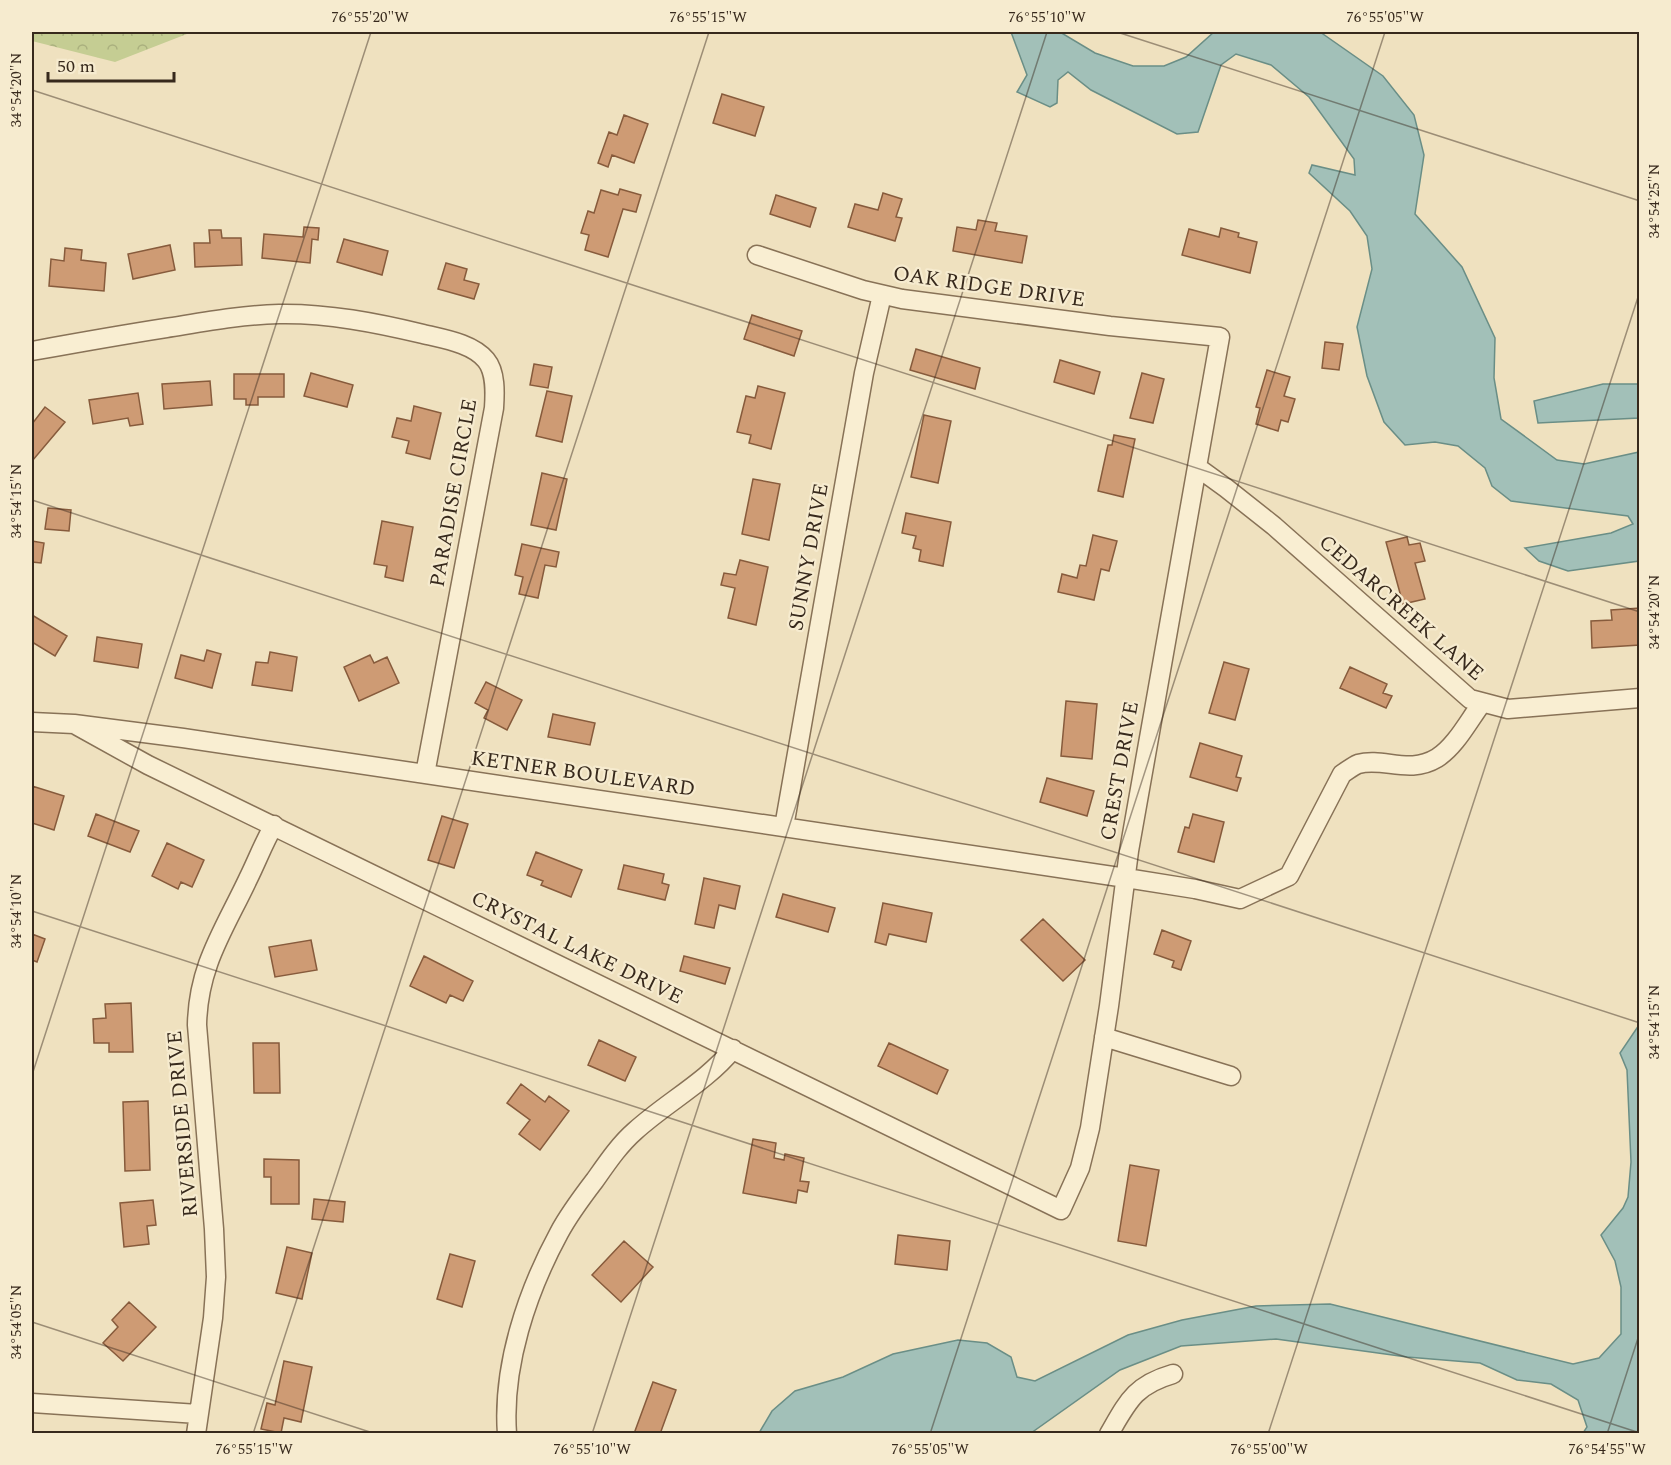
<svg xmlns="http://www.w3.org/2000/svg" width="1671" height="1465" viewBox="0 0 1671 1465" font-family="Spectral,serif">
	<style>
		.forest { fill: url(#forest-crowns) }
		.water { fill: #a2c0b8; stroke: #6a8e86; stroke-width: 1.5 }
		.building { fill: #ce9b74; stroke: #875b3c; stroke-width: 1.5 }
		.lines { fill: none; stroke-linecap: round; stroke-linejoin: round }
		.street-casing { stroke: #887257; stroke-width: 21 }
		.street { stroke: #f9eed2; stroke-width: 18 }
		.ticks { fill: none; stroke: #37291c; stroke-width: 1.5; stroke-opacity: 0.45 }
		.labels { text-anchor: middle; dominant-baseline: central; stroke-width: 4.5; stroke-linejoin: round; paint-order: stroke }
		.street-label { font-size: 21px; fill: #37291c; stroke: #f6ebcf }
		.neatline { fill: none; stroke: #37291c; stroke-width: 2 }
		.ticks-label { font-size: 15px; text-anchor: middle; fill: #37291c }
	</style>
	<defs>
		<pattern id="forest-crowns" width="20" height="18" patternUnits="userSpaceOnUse" patternTransform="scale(1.5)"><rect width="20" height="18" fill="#c5cd93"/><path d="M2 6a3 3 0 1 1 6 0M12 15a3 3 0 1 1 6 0" fill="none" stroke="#aab07e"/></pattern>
	</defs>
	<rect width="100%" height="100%" fill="#efe1bf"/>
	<path class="forest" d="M32,32H192L115,62L32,41Z"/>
	<path class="water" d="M1011,32H1060L1095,53L1133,66H1164L1186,57L1214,32H1320L1383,76L1414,115L1424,155L1415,214L1462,267L1495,338L1494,378L1501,419L1557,460L1584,464L1639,452V561L1568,571L1539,561L1525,548L1611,533L1633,524L1628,516L1511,501L1492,486L1485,468L1458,446L1435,442L1405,445L1384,422L1367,376L1357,327L1372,269L1367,236L1350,211L1309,173L1312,165L1355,175L1354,159L1309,97L1271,65L1236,54L1221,65L1198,132L1177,134L1091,90L1068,72L1058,80L1057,103L1050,107L1017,92L1027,75Z
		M1603,384H1639V418L1538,423L1534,401Z
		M1639,1025V1433H1583L1587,1427L1578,1400L1551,1384L1517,1380L1480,1363L1407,1357L1276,1339L1181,1346L1120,1370L1031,1433H759L772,1411L795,1391L843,1377L893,1354L958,1340L987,1343L1011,1357L1017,1377L1035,1381L1128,1335L1182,1320L1256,1306L1330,1304L1573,1364L1599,1358L1621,1334V1287L1615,1261L1601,1235L1623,1208L1628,1197L1631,1162L1627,1070L1620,1053Z"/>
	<path class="building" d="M722,94L764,107L755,136L713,123Z
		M624,115L648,124L634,163L612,155L608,167L598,163L609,132L617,135Z
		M620,189L641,195L636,212L623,209L608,257L585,250L589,235L581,233L588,211L594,213L601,190L618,195Z
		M883,193L902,199L896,217L902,218L895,241L848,227L855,204L878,210Z
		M776,195L816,208L810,227L770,214Z
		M978,220L997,223L995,231L1027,236L1022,263L953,251L957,227L976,230Z
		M304,227L319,228L318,240L312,239L310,263L262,258L264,234L303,237Z
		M1221,228L1239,233L1238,237L1257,242L1250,273L1182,255L1189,229L1219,237Z
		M209,230H221L222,238H241L242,265L195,267L194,243H210Z
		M344,239L388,251L382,275L337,262Z
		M170,245L175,270L133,279L128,254Z
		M65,248L82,250L81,260L106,263L104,291L49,286L51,259L64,261Z
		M446,263L467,269L464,280L479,284L474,299L438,289Z
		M752,315L802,331L794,356L744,339Z
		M1325,342L1343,344L1339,370L1322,368Z
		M916,349L980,368L975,389L910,370Z
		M1060,360L1100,372L1094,394L1054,382Z
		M534,364L552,367L548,388L530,385Z
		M1267,370L1290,377L1284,396L1295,399L1288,422L1281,420L1278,431L1256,424L1260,408L1256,407Z
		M311,373L353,385L347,407L304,396Z
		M1142,373L1164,379L1153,423L1130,418Z
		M234,374H284V397H258V405H246V399H234Z
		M210,381L212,405L164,409L162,384Z
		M758,386L785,393L771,449L749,443L751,435L737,432L746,396L755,398Z
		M547,391L572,396L562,442L536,436Z
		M138,393L143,424L130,426L128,418L93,424L89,400Z
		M414,406L441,413L430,459L406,453L409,441L392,437L397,418L411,421Z
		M45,407L65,422L33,460L32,458V424Z
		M924,415L951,421L938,483L911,477Z
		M1114,435L1135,439L1123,497L1098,491L1108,445H1112Z
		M542,473L567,479L556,530L531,525Z
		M753,479L780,484L769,540L742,534Z
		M48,508L71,510L69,531L45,529Z
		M906,513L951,522L943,566L919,561L921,550L913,548L916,536L902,533Z
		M382,521L413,527L403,581L385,577L387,566L374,564Z
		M1093,535L1117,541L1109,571L1101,569L1094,600L1058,592L1062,574L1077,578L1080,565L1086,566Z
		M1407,537L1409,545L1420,543L1425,561L1415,563L1425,599L1403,604L1386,542Z
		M32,541L44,543L41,563L32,562Z
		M522,544L559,552L556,567L545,565L538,598L519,594L523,577L515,575Z
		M740,560L768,567L756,625L728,618L735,588L721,585L724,573L736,575Z
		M1640,608V645L1592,648L1591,621L1612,620L1611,610Z
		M32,615L67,636L55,656L32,642Z
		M97,637L142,644L138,668L94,661Z
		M207,650L221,654L212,688L175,678L181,655L204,661Z
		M270,652L297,657L292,691L252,685L256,662L268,663Z
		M370,655L374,663L387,657L399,683L359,701L344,667Z
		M1224,662L1249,669L1235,720L1209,713Z
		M1350,667L1387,684L1383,693L1392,696L1386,708L1340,688Z
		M486,682L522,700L507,730L484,718L488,710L475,703Z
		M1066,701L1097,704L1092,759L1061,756Z
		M553,714L595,723L590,745L548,737Z
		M1200,743L1242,756L1236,777L1241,778L1237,791L1190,777Z
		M1047,778L1094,791L1087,816L1040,802Z
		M32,786L64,796L54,830L32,823Z
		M96,814L139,831L130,852L88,836Z
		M1193,814L1224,822L1214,862L1178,852L1185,827L1189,828Z
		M442,816L468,824L454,868L428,860Z
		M167,843L204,860L192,887L181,882L178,889L152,876Z
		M536,852L582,870L571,897L541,885L543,881L527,875Z
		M624,865L664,874L662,883L669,885L665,900L618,889Z
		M704,878L740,886L735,909L719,905L714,928L695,924Z
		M783,894L835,908L828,932L776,917Z
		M883,903L932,913L926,942L889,934L886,945L875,942Z
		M1043,919L1085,960L1063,981L1021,940Z
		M1162,930L1191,941L1181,970L1172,967L1174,961L1154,954Z
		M32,934L45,939L37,962L32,960Z
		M311,940L317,970L275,977L269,947Z
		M424,956L473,981L463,1001L450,995L446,1003L410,986Z
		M684,956L730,968L725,984L680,971Z
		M131,1003L133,1052H109V1043H94L93,1019L106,1018L105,1004Z
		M599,1040L636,1057L625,1081L588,1065Z
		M253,1043H279L280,1093H254Z
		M889,1043L948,1070L937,1094L878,1066Z
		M521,1084L545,1102L549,1096L569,1111L540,1150L519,1134L530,1120L507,1103Z
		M148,1101L150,1170L125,1171L123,1102Z
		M753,1139L776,1143L774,1158L784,1160L785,1154L804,1158L800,1181L809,1182L807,1192L798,1190L796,1203L743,1193Z
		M264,1159L299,1160V1204H271V1177H264Z
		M1130,1165L1159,1170L1146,1246L1118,1241Z
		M314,1199L345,1202L343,1222L312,1219Z
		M153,1200L156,1225L147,1226L149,1244L124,1247L120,1203Z
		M898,1235L950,1241L947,1270L895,1264Z
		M624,1241L653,1267L621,1302L592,1275Z
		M287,1247L312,1253L302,1299L276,1293Z
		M450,1254L475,1261L462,1307L437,1299Z
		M129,1302L156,1327L123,1361L103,1343L118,1327L112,1320Z
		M284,1361L312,1367L301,1422L284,1418L281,1433L261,1429L267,1403L275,1405Z
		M653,1382L676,1390L660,1434H640L635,1431Z"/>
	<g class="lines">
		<g class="street-casing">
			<path id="street" d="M32,351C76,343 121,335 166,328C204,322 241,315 279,314C327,313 377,323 423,334C443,339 472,343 486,360C496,372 495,393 494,408L425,774
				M1197,467L1226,488L1274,526L1470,699L1508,709L1640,698
				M32,722L74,724L183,738L1126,878L1195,889L1240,899L1289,876L1342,774C1347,771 1353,766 1358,764C1384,757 1409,775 1437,758C1456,746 1469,720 1482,703
				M74,724L148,765L1061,1210L1080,1168L1090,1128L1109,1006L1129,851L1220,337L1110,326L902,299L863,290L757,255
				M784,827L864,373L882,295
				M1104,1037L1231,1076
				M32,1403L198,1414
				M196,1434L213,1318L216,1277L214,1229L197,1025C198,966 224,930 248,879C257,861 264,842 274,825
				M507,1434C502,1366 527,1292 559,1233C569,1214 582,1197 595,1180C607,1163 619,1145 635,1131C667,1102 706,1082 733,1049
				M1109,1434C1128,1401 1135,1385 1173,1374"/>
		</g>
		<use href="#street" class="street"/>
	</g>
	<path class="ticks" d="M1117,32L1640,201M32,34V32M32,90L1640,612M32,500L1640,1023M32,911L1640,1433M32,1075L371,32M32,1322L376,1434M253,1434L709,32M592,1434L1047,32M930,1434L1385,32M1268,1434L1640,291M1607,1434L1640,1332"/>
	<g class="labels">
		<g class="street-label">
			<text transform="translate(989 287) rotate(8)">OAK RIDGE DRIVE</text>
			<text transform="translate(454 493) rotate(-80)">PARADISE CIRCLE</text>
			<text transform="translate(809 557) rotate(-80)">SUNNY DRIVE</text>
			<text transform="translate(1401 608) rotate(41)">CEDARCREEK LANE</text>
			<text transform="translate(1120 771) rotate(-80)">CREST DRIVE</text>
			<text transform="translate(583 774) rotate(8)">KETNER BOULEVARD</text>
			<text transform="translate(577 948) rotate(26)">CRYSTAL LAKE DRIVE</text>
			<text transform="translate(183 1124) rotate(-95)">RIVERSIDE DRIVE</text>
		</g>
	</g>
	<rect width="1671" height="1465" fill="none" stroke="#f6ebcf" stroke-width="66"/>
	<path d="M48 72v9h126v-9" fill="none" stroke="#37291c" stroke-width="3"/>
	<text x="57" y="72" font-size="18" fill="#37291c" stroke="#f6ebcf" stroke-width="4.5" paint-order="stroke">50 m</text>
	<rect x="33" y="33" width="1605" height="1399" class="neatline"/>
	<g class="ticks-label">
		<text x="370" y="22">76°55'20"W</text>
		<text x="708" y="22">76°55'15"W</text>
		<text x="1047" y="22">76°55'10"W</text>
		<text x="1385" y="22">76°55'05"W</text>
		<text transform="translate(16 90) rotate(-90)" y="5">34°54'20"N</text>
		<text transform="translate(1654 201) rotate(-90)" y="5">34°54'25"N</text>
		<text transform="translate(16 501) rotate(-90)" y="5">34°54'15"N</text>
		<text transform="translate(1654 612) rotate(-90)" y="5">34°54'20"N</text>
		<text transform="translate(16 911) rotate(-90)" y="5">34°54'10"N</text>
		<text transform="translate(1654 1022) rotate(-90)" y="5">34°54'15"N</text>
		<text transform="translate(16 1322) rotate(-90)" y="5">34°54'05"N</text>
		<text x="254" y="1454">76°55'15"W</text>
		<text x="592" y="1454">76°55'10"W</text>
		<text x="930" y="1454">76°55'05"W</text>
		<text x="1269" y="1454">76°55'00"W</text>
		<text x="1607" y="1454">76°54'55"W</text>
	</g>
</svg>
